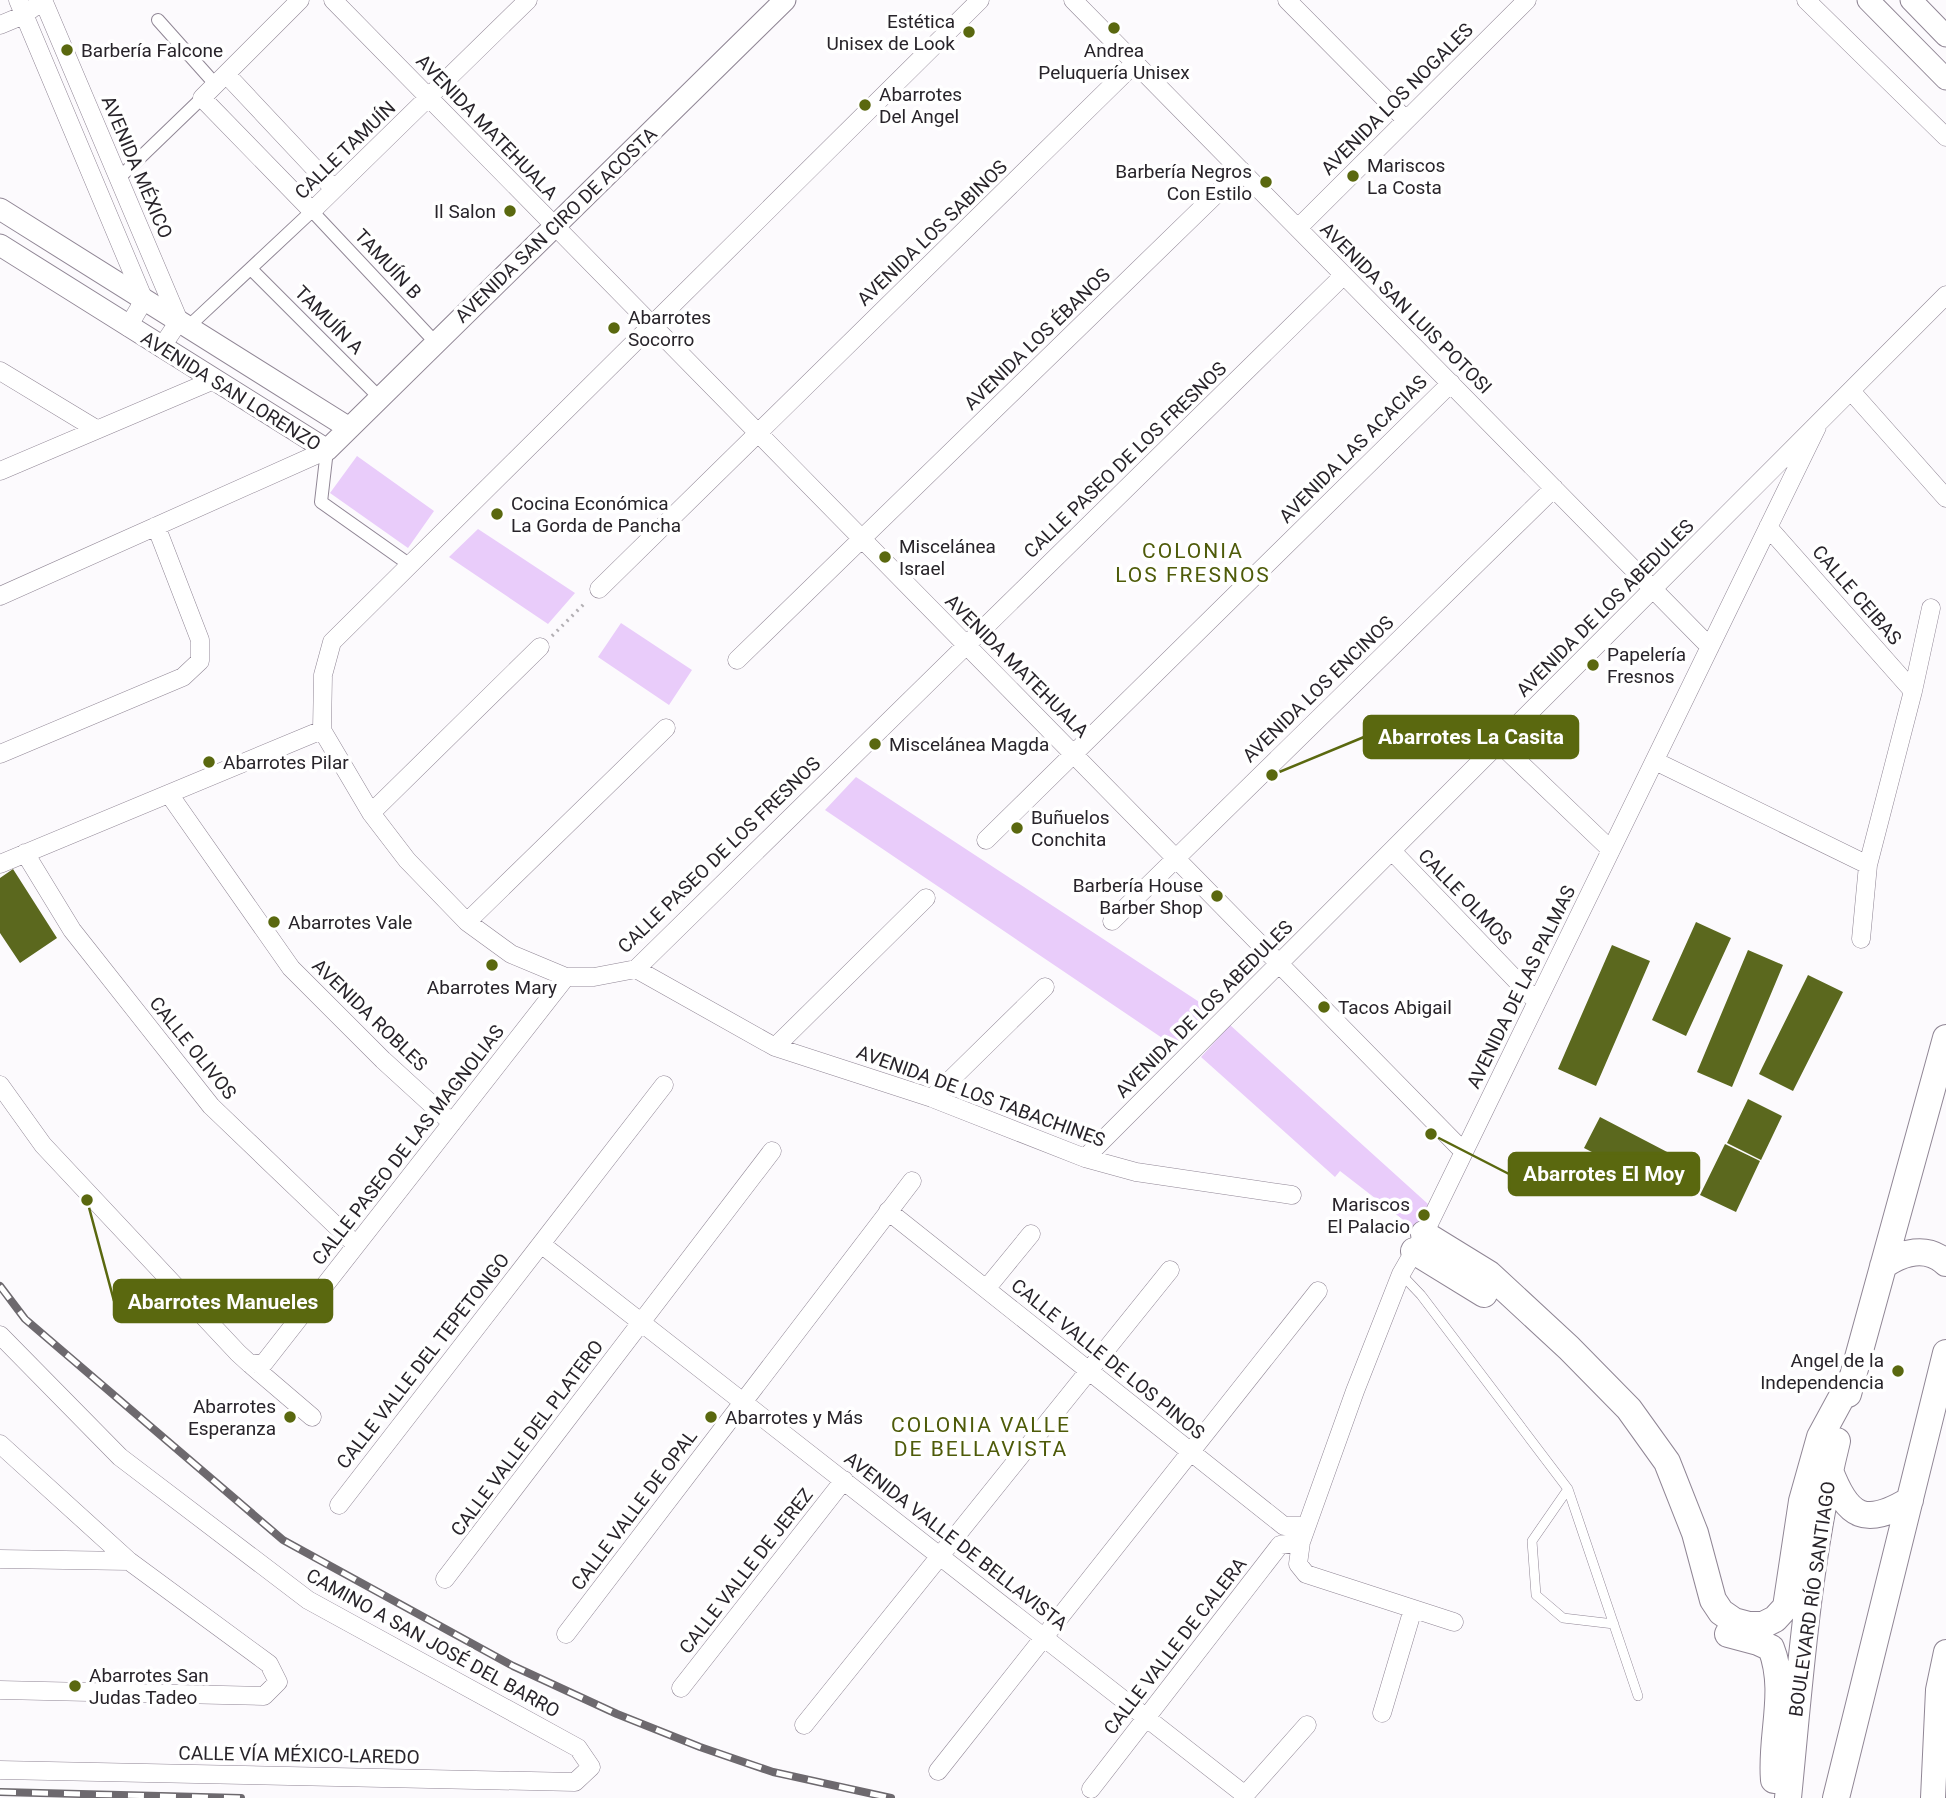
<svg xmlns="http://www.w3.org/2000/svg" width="1946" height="1798" viewBox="0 0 1946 1798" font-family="Roboto,sans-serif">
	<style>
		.green { fill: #e9ccfa }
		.building { fill: #5b681e }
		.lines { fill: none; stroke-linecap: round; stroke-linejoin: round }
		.service-casing { stroke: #908695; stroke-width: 10 }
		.pedestrian-casing { stroke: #908695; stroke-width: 14 }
		.minor-casing { stroke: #908695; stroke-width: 19 }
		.tertiary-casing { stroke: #908695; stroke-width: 23 }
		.secondary-casing { stroke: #908695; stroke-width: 26 }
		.primary-casing { stroke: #908695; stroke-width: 28 }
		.path { stroke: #b2afb3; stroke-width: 3.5; stroke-dasharray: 2 5; stroke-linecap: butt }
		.service { stroke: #fff; stroke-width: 9 }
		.pedestrian { stroke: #fff; stroke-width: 12 }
		.minor { stroke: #fff; stroke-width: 18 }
		.tertiary { stroke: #fff; stroke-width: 21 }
		.secondary { stroke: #fff; stroke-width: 24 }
		.primary { stroke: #fff; stroke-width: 26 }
		.rail-casing { stroke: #6d696e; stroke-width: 8 }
		.rail { stroke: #fff; stroke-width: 5; stroke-dasharray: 16; stroke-linecap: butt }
		.poi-dot { fill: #5a680f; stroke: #fff; stroke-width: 2.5 }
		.labels { text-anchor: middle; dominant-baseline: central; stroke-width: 7; stroke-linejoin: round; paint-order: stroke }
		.poi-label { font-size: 19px; fill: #28242a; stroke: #fff; text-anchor: start }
		.street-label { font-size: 19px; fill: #28242a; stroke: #fff }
		.neighbourhood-label { font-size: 21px; letter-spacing: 2px; fill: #4e5b09; stroke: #fff }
		.leader { fill: none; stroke: #5a680f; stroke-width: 2.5 }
		.callout-dot { fill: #5a680f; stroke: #fff; stroke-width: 2.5 }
		.callout { fill: #5a680f; stroke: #5a680f; stroke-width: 2.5 }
		.callout-label { font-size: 21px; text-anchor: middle; font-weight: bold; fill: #fff }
	</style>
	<rect width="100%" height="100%" fill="#fcfafd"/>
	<path class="green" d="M357,456L434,511L408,548L330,493Z
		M478,529L575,593L548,624L449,557Z
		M621,623L692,670L669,705L598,657Z
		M856,777L1213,1011L1177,1048L825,810Z
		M1230,1025L1428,1204L1415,1229L1340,1171L1335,1177L1201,1057Z"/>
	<path class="building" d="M13,869L57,938L20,963L0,933V878Z
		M1696,922L1731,938L1686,1036L1652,1020Z
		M1612,945L1650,961L1596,1086L1558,1069Z
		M1748,950L1783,965L1732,1087L1697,1072Z
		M1808,975L1843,992L1793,1091L1759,1074Z
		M1748,1099L1782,1116L1761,1160L1727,1143Z
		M1600,1117L1671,1154L1655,1184L1584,1148Z
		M1725,1144L1760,1161L1736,1212L1700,1195Z"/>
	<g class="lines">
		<g class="service-casing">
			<path id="service" d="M1401,1274L1421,1295L1568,1489L1638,1696
				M1568,1489L1532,1541L1536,1595L1563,1618L1614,1624"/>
		</g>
		<g class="pedestrian-casing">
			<path id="pedestrian" d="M158,20L216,85
				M119,178L202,98
				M251,269L380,398
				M188,327L312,211L436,343
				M327,450L321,502L410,565"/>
		</g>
		<g class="minor-casing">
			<path id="minor" d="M18,0L144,300L128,327
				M43,0L179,321L161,348
				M300,0L202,98L312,211L528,0
				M333,0L1464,1152
				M980,0L332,642L323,675L322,730L371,813L407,860L467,922L511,954L566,977H594L636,969L1344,275
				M1073,0L1710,647
				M1287,0L1406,120
				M1806,0L1946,137
				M0,25L24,15L33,8
				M226,74L334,189
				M1298,228L1527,0
				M0,371L96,429
				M1851,391L1946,498
				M0,471L214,380
				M1768,527L1913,691
				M599,589L1135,63
				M0,596L327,450
				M737,660L1241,170
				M1499,743L1611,850
				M0,754L183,677L200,661V640L156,526
				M1655,761L1868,865
				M169,794L291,968L383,1060L452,1123
				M371,813L540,647
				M986,840L1451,383
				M1392,851L1537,1002
				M25,853L72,930L211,1106L356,1245
				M0,864L322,730
				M1112,921L1554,488
				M467,922L666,728
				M1861,939L1868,865L1913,691L1931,608
				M636,969L775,1047L932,1098L1085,1158L1136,1172L1292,1195
				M775,1047L926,898
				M0,1085L43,1145L238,1353L250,1364L264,1363L566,977
				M932,1098L1045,987
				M1085,1158L1946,295
				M888,1211L1284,1526H1306
				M541,1244L1245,1795L1307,1725
				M986,1289L1031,1234
				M0,1335L120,1457L308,1600L578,1748L591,1767L575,1782L0,1770
				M250,1364L312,1417
				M0,1444L129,1561L269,1664L278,1682L264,1696L0,1690
				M339,1505L664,1085
				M0,1559L129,1561
				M445,1579L772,1151
				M1454,1622L1306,1574L1298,1564L1301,1542L1355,1391L1401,1274L1424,1234L1817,427
				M566,1634L912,1181
				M681,1688L844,1480
				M1382,1713L1413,1609
				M804,1725L1170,1270
				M938,1771L1318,1291
				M1091,1789L1280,1545L1301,1542"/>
		</g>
		<g class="tertiary-casing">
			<path id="tertiary" d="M1868,0L1946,79
				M1911,0L1946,36
				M0,209L349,428
				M0,245L327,450L785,0"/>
		</g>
		<g class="secondary-casing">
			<path id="secondary" d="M1933,1798L1938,1690L1946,1652"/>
		</g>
		<g class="primary-casing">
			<path id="primary" d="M1424,1234L1489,1274L1569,1348L1629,1409L1667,1462L1695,1533L1713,1600L1721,1612L1734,1621L1749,1625H1763L1775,1619L1786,1607L1802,1501L1820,1437L1852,1378
				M1414,1251L1484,1294
				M1883,1266C1902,1252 1927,1245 1946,1263
				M1848,1394L1946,1038
				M1830,1471C1848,1518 1865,1527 1910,1500
				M1728,1634L1758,1642L1771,1648C1788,1691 1770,1736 1774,1780
				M1788,1798C1800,1678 1808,1558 1837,1441
				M1836,1798L1946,1353"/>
		</g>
		<path class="path" d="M552,636L586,602"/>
		<use href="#service" class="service"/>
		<use href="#pedestrian" class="pedestrian"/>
		<use href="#minor" class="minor"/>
		<use href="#tertiary" class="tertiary"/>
		<use href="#secondary" class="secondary"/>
		<use href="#primary" class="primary"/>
		<g class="rail-casing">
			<path id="rail" d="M0,1286L25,1319L283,1540L513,1666L617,1714L700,1747L773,1772L891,1798
				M0,1792L241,1798"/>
		</g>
		<use href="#rail" class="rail"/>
	</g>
	<g class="poi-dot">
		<circle cx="1114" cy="28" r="7"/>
		<circle cx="969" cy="32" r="7"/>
		<circle cx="67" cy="50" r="7"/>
		<circle cx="865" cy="105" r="7"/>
		<circle cx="1353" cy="176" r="7"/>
		<circle cx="1266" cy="182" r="7"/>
		<circle cx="510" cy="211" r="7"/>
		<circle cx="614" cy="328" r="7"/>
		<circle cx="497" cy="514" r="7"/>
		<circle cx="885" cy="557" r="7"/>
		<circle cx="1593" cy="665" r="7"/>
		<circle cx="875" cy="744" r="7"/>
		<circle cx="209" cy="762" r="7"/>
		<circle cx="1017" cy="828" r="7"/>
		<circle cx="1217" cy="896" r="7"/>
		<circle cx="274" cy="922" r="7"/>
		<circle cx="492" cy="965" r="7"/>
		<circle cx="1324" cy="1007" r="7"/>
		<circle cx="1424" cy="1215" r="7"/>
		<circle cx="1898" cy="1371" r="7"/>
		<circle cx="290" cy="1417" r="7"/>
		<circle cx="711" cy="1417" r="7"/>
		<circle cx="75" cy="1686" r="7"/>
	</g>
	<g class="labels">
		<g class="poi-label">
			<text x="955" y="21" text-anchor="end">Estética<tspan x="955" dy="22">Unisex de Look</tspan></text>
			<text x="81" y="50">Barbería Falcone</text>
			<text x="1114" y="50" text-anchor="middle">Andrea<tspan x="1114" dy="22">Peluquería Unisex</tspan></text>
			<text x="879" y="94">Abarrotes<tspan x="879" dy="22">Del Angel</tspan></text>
			<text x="1367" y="165">Mariscos<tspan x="1367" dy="22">La Costa</tspan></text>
			<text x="1252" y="171" text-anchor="end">Barbería Negros<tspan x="1252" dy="22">Con Estilo</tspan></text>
			<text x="496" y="211" text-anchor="end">Il Salon</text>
			<text x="628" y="317">Abarrotes<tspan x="628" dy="22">Socorro</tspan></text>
			<text x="511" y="503">Cocina Económica<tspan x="511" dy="22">La Gorda de Pancha</tspan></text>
			<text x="899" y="546">Miscelánea<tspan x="899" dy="22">Israel</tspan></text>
			<text x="1607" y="654">Papelería<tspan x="1607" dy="22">Fresnos</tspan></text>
			<text x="889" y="744">Miscelánea Magda</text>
			<text x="223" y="762">Abarrotes Pilar</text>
			<text x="1031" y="817">Buñuelos<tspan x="1031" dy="22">Conchita</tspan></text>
			<text x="1203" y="885" text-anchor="end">Barbería House<tspan x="1203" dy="22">Barber Shop</tspan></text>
			<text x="288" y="922">Abarrotes Vale</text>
			<text x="492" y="987" text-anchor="middle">Abarrotes Mary</text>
			<text x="1338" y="1007">Tacos Abigail</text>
			<text x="1410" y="1204" text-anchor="end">Mariscos<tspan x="1410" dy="22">El Palacio</tspan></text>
			<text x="1884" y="1360" text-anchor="end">Angel de la<tspan x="1884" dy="22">Independencia</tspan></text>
			<text x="276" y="1406" text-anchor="end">Abarrotes<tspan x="276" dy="22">Esperanza</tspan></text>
			<text x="725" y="1417">Abarrotes y Más</text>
			<text x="89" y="1675">Abarrotes San<tspan x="89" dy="22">Judas Tadeo</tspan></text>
		</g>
		<g class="street-label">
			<text transform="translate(1397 99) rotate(-45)">AVENIDA LOS NOGALES</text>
			<text transform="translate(487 127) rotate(46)">AVENIDA MATEHUALA</text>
			<text transform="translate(345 150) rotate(-44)">CALLE TAMUÍN</text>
			<text transform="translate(137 167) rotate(67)">AVENIDA MÉXICO</text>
			<text transform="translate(556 225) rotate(-44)">AVENIDA SAN CIRO DE ACOSTA</text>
			<text transform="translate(932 233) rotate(-44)">AVENIDA LOS SABINOS</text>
			<text transform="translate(388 264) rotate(47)">TAMUÍN B</text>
			<text transform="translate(1406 308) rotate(45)">AVENIDA SAN LUIS POTOSI</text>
			<text transform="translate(329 320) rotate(45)">TAMUÍN A</text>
			<text transform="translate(1037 339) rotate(-44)">AVENIDA LOS ÉBANOS</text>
			<text transform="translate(231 391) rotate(32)">AVENIDA SAN LORENZO</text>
			<text transform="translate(1353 449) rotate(-45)">AVENIDA LAS ACACIAS</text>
			<text transform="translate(1125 460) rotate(-44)">CALLE PASEO DE LOS FRESNOS</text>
			<text transform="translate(1857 595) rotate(49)">CALLE CEIBAS</text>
			<text transform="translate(1605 608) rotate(-45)">AVENIDA DE LOS ABEDULES</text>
			<text transform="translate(1017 666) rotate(45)">AVENIDA MATEHUALA</text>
			<text transform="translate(1318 689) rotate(-44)">AVENIDA LOS ENCINOS</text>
			<text transform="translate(719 855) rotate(-44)">CALLE PASEO DE LOS FRESNOS</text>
			<text transform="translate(1465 897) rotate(46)">CALLE OLMOS</text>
			<text transform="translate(1521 987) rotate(-64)">AVENIDA DE LAS PALMAS</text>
			<text transform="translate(1204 1009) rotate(-45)">AVENIDA DE LOS ABEDULES</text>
			<text transform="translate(370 1015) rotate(44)">AVENIDA ROBLES</text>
			<text transform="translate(193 1048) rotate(51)">CALLE OLIVOS</text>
			<text transform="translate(981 1096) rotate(20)">AVENIDA DE LOS TABACHINES</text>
			<text transform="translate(408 1145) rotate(-52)">CALLE PASEO DE LAS MAGNOLIAS</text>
			<text transform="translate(1108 1359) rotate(39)">CALLE VALLE DE LOS PINOS</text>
			<text transform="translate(423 1361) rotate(-52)">CALLE VALLE DEL TEPETONGO</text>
			<text transform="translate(527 1438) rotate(-53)">CALLE VALLE DEL PLATERO</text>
			<text transform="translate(634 1510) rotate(-53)">CALLE VALLE DE OPAL</text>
			<text transform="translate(956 1541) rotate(38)">AVENIDA VALLE DE BELLAVISTA</text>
			<text transform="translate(746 1571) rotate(-52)">CALLE VALLE DE JEREZ</text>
			<text transform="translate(1812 1599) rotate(-82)">BOULEVARD RÍO SANTIAGO</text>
			<text transform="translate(433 1643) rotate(29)">CAMINO A SAN JOSÉ DEL BARRO</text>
			<text transform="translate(1175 1646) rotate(-52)">CALLE VALLE DE CALERA</text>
			<text transform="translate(299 1755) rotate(1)">CALLE VÍA MÉXICO-LAREDO</text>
		</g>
		<g class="neighbourhood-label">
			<text x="1193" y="551">COLONIA<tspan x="1193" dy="24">LOS FRESNOS</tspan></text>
			<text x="981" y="1425">COLONIA VALLE<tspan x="981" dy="24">DE BELLAVISTA</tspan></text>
		</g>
	</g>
	<path class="leader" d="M1272 775L1364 737M1431 1134L1509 1174M87 1200L114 1301"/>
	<g class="callout-dot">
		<circle cx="1272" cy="775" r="7"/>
		<circle cx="1431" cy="1134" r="7"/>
		<circle cx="87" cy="1200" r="7"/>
	</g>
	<g class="callout">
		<rect x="1364" y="716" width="214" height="42" rx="7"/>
		<rect x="1509" y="1153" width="190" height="42" rx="7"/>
		<rect x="114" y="1280" width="218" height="42" rx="7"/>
	</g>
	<g class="callout-label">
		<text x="1471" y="744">Abarrotes La Casita</text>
		<text x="1604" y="1181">Abarrotes El Moy</text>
		<text x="223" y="1309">Abarrotes Manueles</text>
	</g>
</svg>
